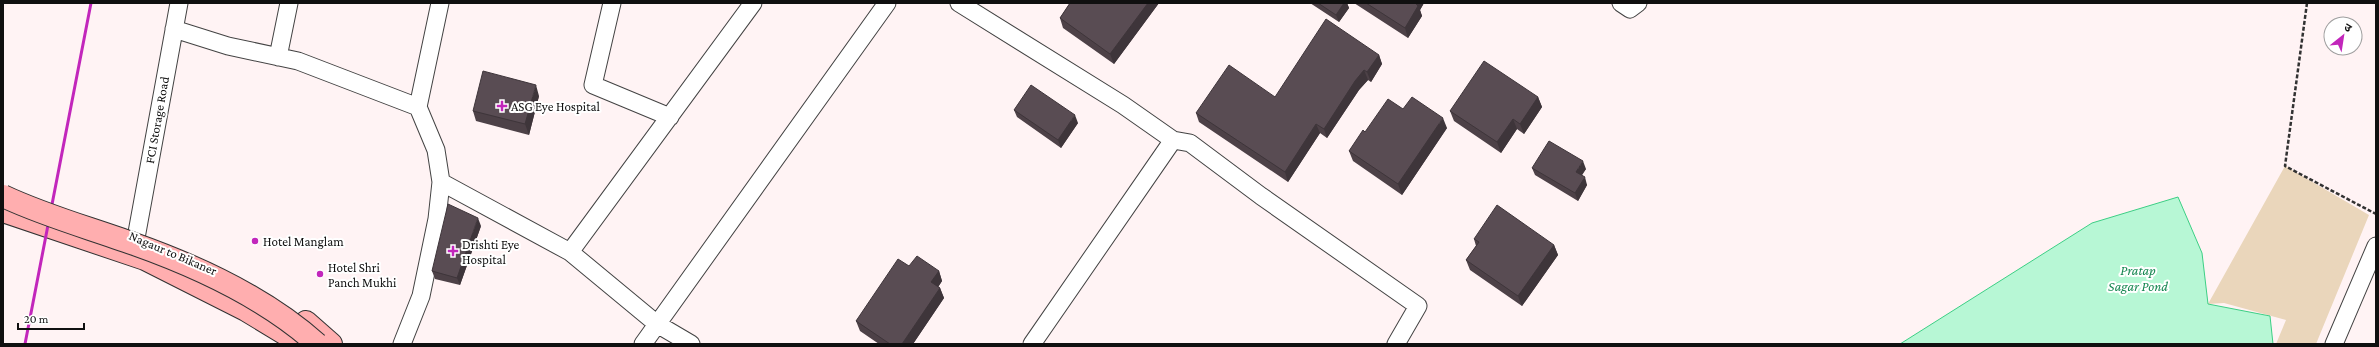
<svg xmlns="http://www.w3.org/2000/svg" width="2379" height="347" viewBox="0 0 2379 347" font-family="'Crimson Pro','Noto Sans Devanagari',serif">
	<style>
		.green { fill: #ead6bb }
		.water { fill: #b7f7d5; stroke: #3dcf85 }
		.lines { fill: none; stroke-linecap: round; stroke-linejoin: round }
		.street-casing { stroke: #434343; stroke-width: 19 }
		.secondary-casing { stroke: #323232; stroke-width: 24 }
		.path { stroke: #323232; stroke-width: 2.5; stroke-dasharray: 4 2; stroke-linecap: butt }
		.street { stroke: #fff; stroke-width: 17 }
		.secondary { stroke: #ffaeaf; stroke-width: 22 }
		.rail { stroke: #c226bb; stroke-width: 3 }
		.secondary-bridge-casing { stroke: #323232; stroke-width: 24; stroke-linecap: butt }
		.secondary-bridge { stroke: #ffaeaf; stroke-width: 22 }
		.wall { fill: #4d4147 }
		.shaded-wall { fill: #3e353a }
		.building { fill: #594c53; stroke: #3e353a }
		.poi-dot { fill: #c226bb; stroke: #fff; stroke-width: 1.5 }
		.labels { text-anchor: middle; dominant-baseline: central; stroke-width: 4; stroke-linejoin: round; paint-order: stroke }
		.poi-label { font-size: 13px; fill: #101010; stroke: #fff; text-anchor: start }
		.street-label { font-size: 13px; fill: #101010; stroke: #fff }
		.water-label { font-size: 14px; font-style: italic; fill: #168751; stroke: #fff }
	</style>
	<rect width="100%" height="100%" fill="#fff3f4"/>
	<path class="green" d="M2285,166L2369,215L2316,344H2276L2286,320L2224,303L2208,304Z"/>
	<path class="water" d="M2178,197L2202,253L2208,304L2270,316L2273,344H1900L2092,223Z"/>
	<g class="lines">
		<g class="street-casing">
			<path id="street" d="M612,3L593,85L670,117
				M959,3L1123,105L1173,140
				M1621,3L1630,9L1638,3
				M174,29L228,46L298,61L418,107L436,150L441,182L437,219L421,296L402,344
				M278,57L289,3
				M418,107L440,3
				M441,182L570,252L657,324L691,344
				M136,238L179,3
				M570,252L753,3
				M643,344L887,3
				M1032,344L1173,140L1190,143L1261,196L1418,306L1396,344
				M2334,344L2376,246"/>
		</g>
		<g class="secondary-casing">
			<path id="secondary" d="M3,211L145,259L246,310L302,344
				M306,322L331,344"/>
		</g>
		<path class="path" d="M2307,3L2285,166L2376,214"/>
		<use href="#street" class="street"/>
		<use href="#secondary" class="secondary"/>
		<path class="rail" d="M25,344L91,3"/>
		<g class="secondary-bridge-casing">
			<path id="secondary-bridge" d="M3,196C45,216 90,228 134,244C199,267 266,298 317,344"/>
		</g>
		<use href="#secondary-bridge" class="secondary-bridge"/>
	</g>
	<path class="wall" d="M1070,3H1159L1114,64L1063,28L1060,18Z
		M1310,3H1347L1349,8L1339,22Z
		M1354,3H1424L1420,10L1422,16L1408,38Z
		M1379,55L1382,64L1371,82L1368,80L1359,90L1327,138L1320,133L1288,182L1199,122L1196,113L1275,97Z
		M539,96L529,135L476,121L473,111Z
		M1538,97L1542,107L1524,134L1517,129L1501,153L1454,121L1450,111Z
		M1403,109L1447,128L1402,195L1353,161L1349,151L1365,132Z
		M1014,110L1078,123L1061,148L1017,117Z
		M1532,168L1586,169L1581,175L1587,185L1578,201L1535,175Z
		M481,226L460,285L435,279L432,271Z
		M1474,239L1554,245L1558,255L1522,306L1470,270L1466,260L1476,246Z
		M909,266L939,271L942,281L938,287L940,288L944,298L913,344H879L860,331L856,321Z"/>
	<path class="shaded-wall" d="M1148,3H1159L1114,64L1110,54Z
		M1344,3H1347L1349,8L1339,22L1336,15Z
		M1415,3H1424L1420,10L1422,16L1408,38L1405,28Z
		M1379,55L1382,64L1371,82L1367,72Z
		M1364,70L1368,80L1359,90L1327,138L1324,129L1355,81Z
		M536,85L539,96L529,135L525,124Z
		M1538,97L1542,107L1524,134L1520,124Z
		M1075,115L1078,123L1061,148L1058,140Z
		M1443,118L1447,128L1402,195L1398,184Z
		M1513,119L1517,129L1501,153L1497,142Z
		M1316,124L1320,133L1288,182L1285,172Z
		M1583,161L1586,169L1579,180L1576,172Z
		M1585,177L1587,185L1578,201L1575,193Z
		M478,218L481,226L460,285L457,278Z
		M1554,245L1558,255L1522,306L1518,296Z
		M939,271L942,281L935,292L931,282Z
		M940,288L944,298L913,344H902Z"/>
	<path class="building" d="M1070,3H1148L1110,54L1060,18Z
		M1318,3H1344L1336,15Z
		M1366,3H1415L1418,6L1405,28Z
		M1326,19L1379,55L1367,72L1364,70L1355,81L1324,129L1316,124L1285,172L1196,113L1229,65L1275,97Z
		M1484,61L1538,97L1520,124L1513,119L1497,142L1450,111Z
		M483,71L536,85L525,124L473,111Z
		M1031,85L1075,115L1058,140L1014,110Z
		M1412,97L1443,118L1398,184L1349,151L1363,130L1365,132L1388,99L1403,109Z
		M1549,141L1583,161L1576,172L1585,177L1575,193L1532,168Z
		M448,204L478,218L457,278L432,271Z
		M1497,205L1554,245L1518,296L1466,260L1479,242L1474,239Z
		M917,256L939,271L931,282L940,288L902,344H890L856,321L898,259L909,266Z"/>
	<g class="poi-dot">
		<path d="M500 100h4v4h4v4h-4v4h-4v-4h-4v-4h4z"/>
		<circle cx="255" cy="241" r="4"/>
		<path d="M451 245h4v4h4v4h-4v4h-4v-4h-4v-4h4z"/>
		<circle cx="320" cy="274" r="4"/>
	</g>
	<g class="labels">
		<g class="poi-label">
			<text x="511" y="106">ASG Eye Hospital</text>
			<text x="263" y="241">Hotel Manglam</text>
			<text x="462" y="244">Drishti Eye<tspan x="462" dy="15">Hospital</tspan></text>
			<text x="328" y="267">Hotel Shri<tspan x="328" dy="15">Panch Mukhi</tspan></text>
		</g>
		<g class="street-label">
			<text transform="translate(157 120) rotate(-80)">FCI Storage Road</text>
			<text transform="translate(173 253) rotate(23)">Nagaur to Bikaner</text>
		</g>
		<g class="water-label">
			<text x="2138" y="270">Pratap<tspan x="2138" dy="16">Sagar Pond</tspan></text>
		</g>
	</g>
	<rect width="2379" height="347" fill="none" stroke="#101010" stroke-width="8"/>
	<g transform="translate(2343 36) rotate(30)"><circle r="19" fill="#ffffff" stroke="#9f9f9f"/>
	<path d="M0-3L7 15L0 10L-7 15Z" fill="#c226bb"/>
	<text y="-6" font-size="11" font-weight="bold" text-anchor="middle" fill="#101010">उ</text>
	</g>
	<path d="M18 323v6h66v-6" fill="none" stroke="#101010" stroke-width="2"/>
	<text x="24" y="323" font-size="12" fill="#101010" stroke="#ffffff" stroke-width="3" paint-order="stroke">20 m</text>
</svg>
